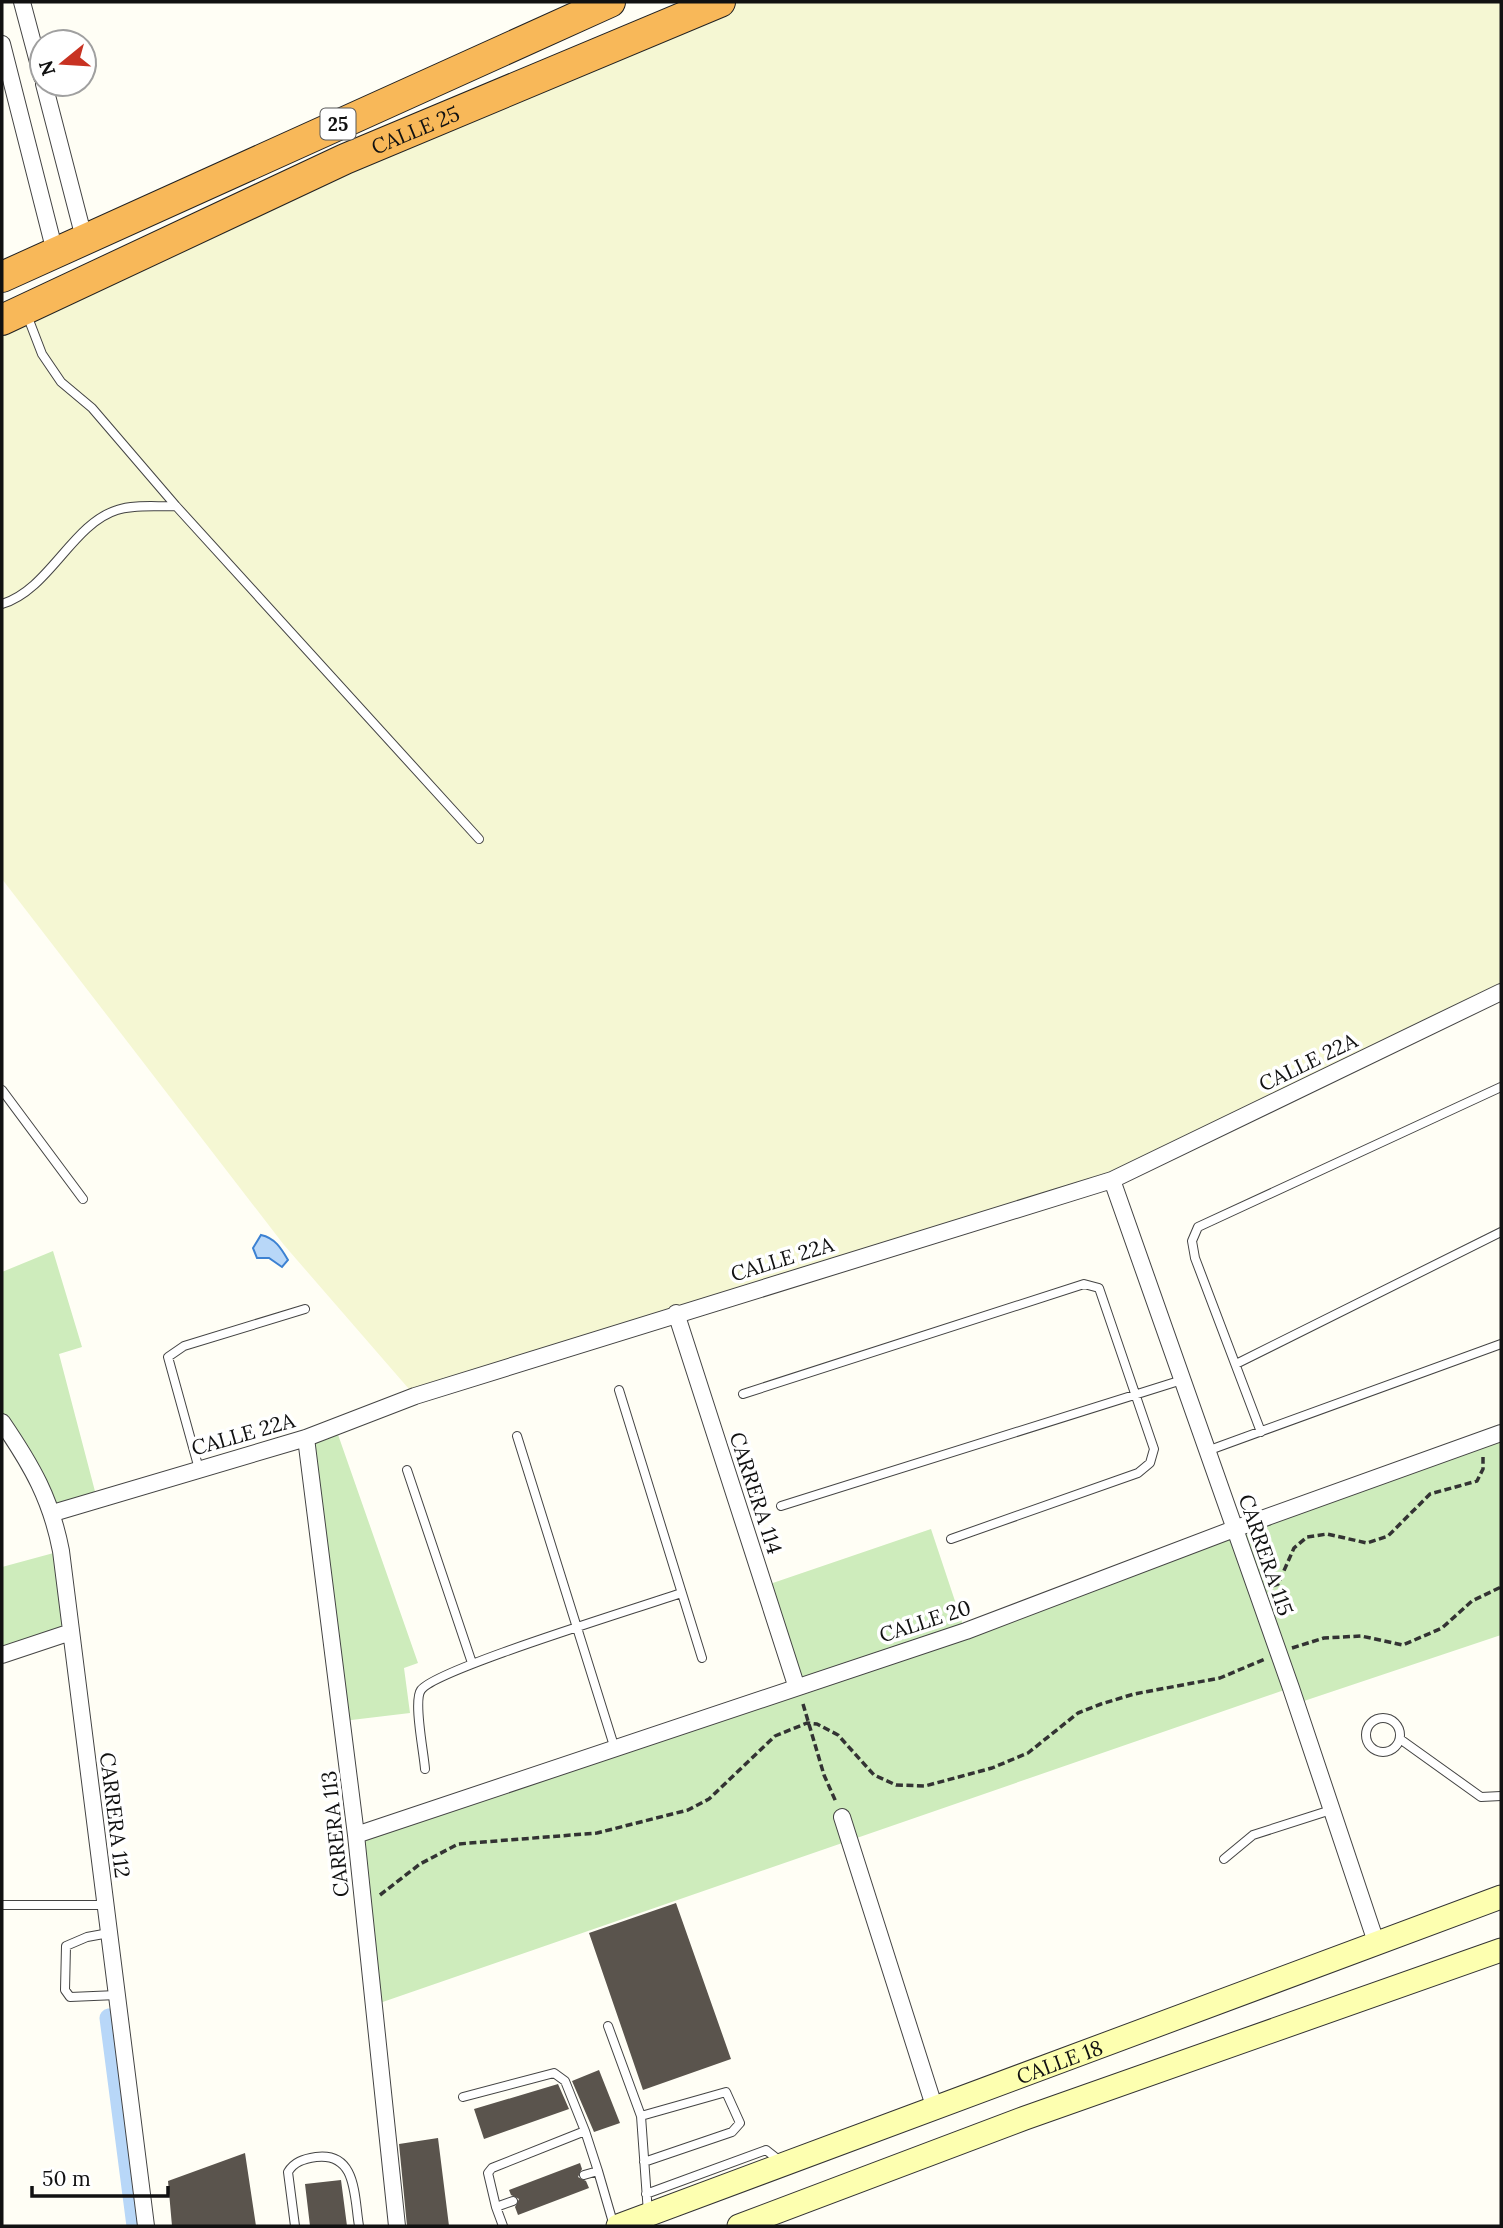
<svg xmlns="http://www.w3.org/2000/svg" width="1503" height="2228" viewBox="0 0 1503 2228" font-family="Lora,serif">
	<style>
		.farmland { fill: #f5f7d3 }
		.green { fill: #ceecbc }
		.water { fill: #b8d7f8; stroke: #3c81d2; stroke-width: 2 }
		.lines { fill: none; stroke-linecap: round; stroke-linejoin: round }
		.canal { stroke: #b8d7f8; stroke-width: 19 }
		.building { fill: #5a544d }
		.lane-casing { stroke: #444; stroke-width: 10 }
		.street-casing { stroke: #444; stroke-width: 18 }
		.secondary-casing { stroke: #333; stroke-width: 25 }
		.highway-casing { stroke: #222; stroke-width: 32 }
		.path { stroke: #333; stroke-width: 3.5; stroke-dasharray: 7 3.5; stroke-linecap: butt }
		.lane { stroke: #fff; stroke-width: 8 }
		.street { stroke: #fff; stroke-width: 16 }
		.secondary { stroke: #fdffb0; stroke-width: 23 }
		.highway { stroke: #f8b859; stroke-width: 30 }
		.labels { text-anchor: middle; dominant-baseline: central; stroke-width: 7; stroke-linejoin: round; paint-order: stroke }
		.shield { fill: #fff; stroke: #585858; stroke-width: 2 }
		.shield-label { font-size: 19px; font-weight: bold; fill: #111 }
		.street-label { font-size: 21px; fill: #111; stroke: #fff }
	</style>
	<rect width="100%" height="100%" fill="#fffef5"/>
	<path class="farmland" d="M720,2H1501V992L1112,1180L415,1396L284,1245L2,879V320Z"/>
	<path class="green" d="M53,1251L82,1347L59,1354L97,1499L53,1513L2,1422V1272Z
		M335,1426L418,1663L404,1668L410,1713L343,1721L306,1438Z
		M1501,1433V1635L1295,1704L1290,1688L374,2005L356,1835L796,1686L764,1586L931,1529L965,1631Z
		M61,1551L71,1632L2,1655V1567Z"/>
	<path class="water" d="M261,1235C275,1238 281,1248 288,1260L282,1267L269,1258H257L253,1248Z"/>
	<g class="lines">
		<path class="canal" d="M109,2018L136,2226"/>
	</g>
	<path class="building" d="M676,1903L731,2059L643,2090L589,1933Z
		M599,2070L620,2123L594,2132L572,2081Z
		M558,2084L569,2109L484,2139L474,2109Z
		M438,2138L449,2226H407L399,2144Z
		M245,2153L256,2226H172L168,2181Z
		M580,2163L582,2169L578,2177L586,2181L589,2188L518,2215L515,2207L519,2199L511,2195L509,2190Z
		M341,2180L347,2226H310L305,2184Z"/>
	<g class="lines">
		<g class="lane-casing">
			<path id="lane" d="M27,315L42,354L61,382L92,408L176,506L479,839
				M2,604C49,590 72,524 117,510C134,504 158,507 176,506
				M2,1090L83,1199
				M1236,1364L1501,1232
				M619,1390L702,1658
				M743,1394L1084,1284L1099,1288L1154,1449L1150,1463L1138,1473L951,1539
				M1261,1432L1195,1258L1192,1241L1198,1227L1501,1087
				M517,1436L615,1749
				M1207,1451L1501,1344
				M199,1469L168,1357L184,1346L305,1309
				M407,1470L472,1663
				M781,1506L1182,1380
				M1366 1735a17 17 0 1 1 34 0a17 17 0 1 1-34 0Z
				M1400,1739L1481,1797L1501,1796
				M425,1769C424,1753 413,1701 421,1690C436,1669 642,1607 681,1593
				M1224,1859L1253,1835L1331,1810
				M3,1905H106
				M109,1933L87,1937L66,1946L65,1990L70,1997L117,1995
				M608,2026L641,2116L648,2213
				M463,2097L554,2073L565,2081L585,2131
				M641,2116L726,2092L740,2123L732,2132L644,2162
				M584,2175L598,2171L614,2226
				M646,2194L766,2150L780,2161
				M496,2207L488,2173L492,2168L585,2131L598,2171
				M295,2226L288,2172C294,2162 303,2159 316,2157C357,2152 354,2196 359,2226
				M503,2226L496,2207L513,2201"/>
		</g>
		<g class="street-casing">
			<path id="street" d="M22,2L42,77
				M2,44L55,252
				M44,84L84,238
				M1112,1180L1291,1688L1377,1945
				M676,1313L796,1685
				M2,1422C32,1466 51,1499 61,1551L146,2226
				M306,1438L356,1835L397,2226
				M53,1513L306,1438L415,1396L1112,1180L1501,992
				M2,1655L71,1632
				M842,1817L935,2109
				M356,1835L966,1631L1234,1529L1501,1433"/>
		</g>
		<g class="secondary-casing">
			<g id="secondary">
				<path id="s1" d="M618,2226L1501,1897"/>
				<path d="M739,2226L1025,2118L1501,1950"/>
			</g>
		</g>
		<g class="highway-casing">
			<g id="highway">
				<path d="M2,277L610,2"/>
				<path id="s2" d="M2,320L345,159L720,2"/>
			</g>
		</g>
		<path class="path" d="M1272,1586L1278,1584L1294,1548L1307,1537L1327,1534L1367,1543L1388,1536L1430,1494L1477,1481L1483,1469V1457
			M1292,1648L1324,1638L1361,1636L1403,1645L1442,1628L1472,1601L1501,1587
			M803,1704L824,1775L836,1802
			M380,1895L420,1864L458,1844L597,1833L688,1810L709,1799L775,1736L807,1723L817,1724L838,1735L874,1775L896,1785L925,1786L992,1768L1028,1753L1078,1713L1101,1704L1134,1694L1220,1678L1265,1659"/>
		<use href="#lane" class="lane"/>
		<use href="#street" class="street"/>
		<use href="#secondary" class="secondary"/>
		<use href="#highway" class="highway"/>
	</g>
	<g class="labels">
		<rect class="shield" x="320.5" y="108.5" width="35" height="31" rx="5"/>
		<g class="shield-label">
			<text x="338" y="124">25</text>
		</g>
		<g class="street-label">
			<text stroke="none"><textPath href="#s2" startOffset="455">CALLE 25</textPath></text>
			<text transform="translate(1308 1062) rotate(-26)">CALLE 22A</text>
			<text transform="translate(782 1259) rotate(-17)">CALLE 22A</text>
			<text transform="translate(243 1434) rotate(-16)">CALLE 22A</text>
			<text transform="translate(756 1493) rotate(72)">CARRERA 114</text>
			<text transform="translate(1266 1555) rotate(71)">CARRERA 115</text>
			<text transform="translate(925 1621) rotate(-18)">CALLE 20</text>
			<text transform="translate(115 1815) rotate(83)">CARRERA 112</text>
			<text transform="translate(335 1834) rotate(-96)">CARRERA 113</text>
			<text stroke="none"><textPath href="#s1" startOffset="471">CALLE 18</textPath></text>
		</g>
	</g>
	<rect width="1503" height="2228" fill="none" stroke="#111111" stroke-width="7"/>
	<g transform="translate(63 63) rotate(252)"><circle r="33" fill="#ffffff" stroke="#a0a0a0" stroke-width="2"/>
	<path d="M0-5L12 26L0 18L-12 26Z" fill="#c83222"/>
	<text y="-10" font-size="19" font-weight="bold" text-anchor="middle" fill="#111111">N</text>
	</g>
	<path d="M32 2186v10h136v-10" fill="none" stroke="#111111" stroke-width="3.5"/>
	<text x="42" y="2186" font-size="21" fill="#111111" stroke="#ffffff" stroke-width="5" paint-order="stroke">50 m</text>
</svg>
